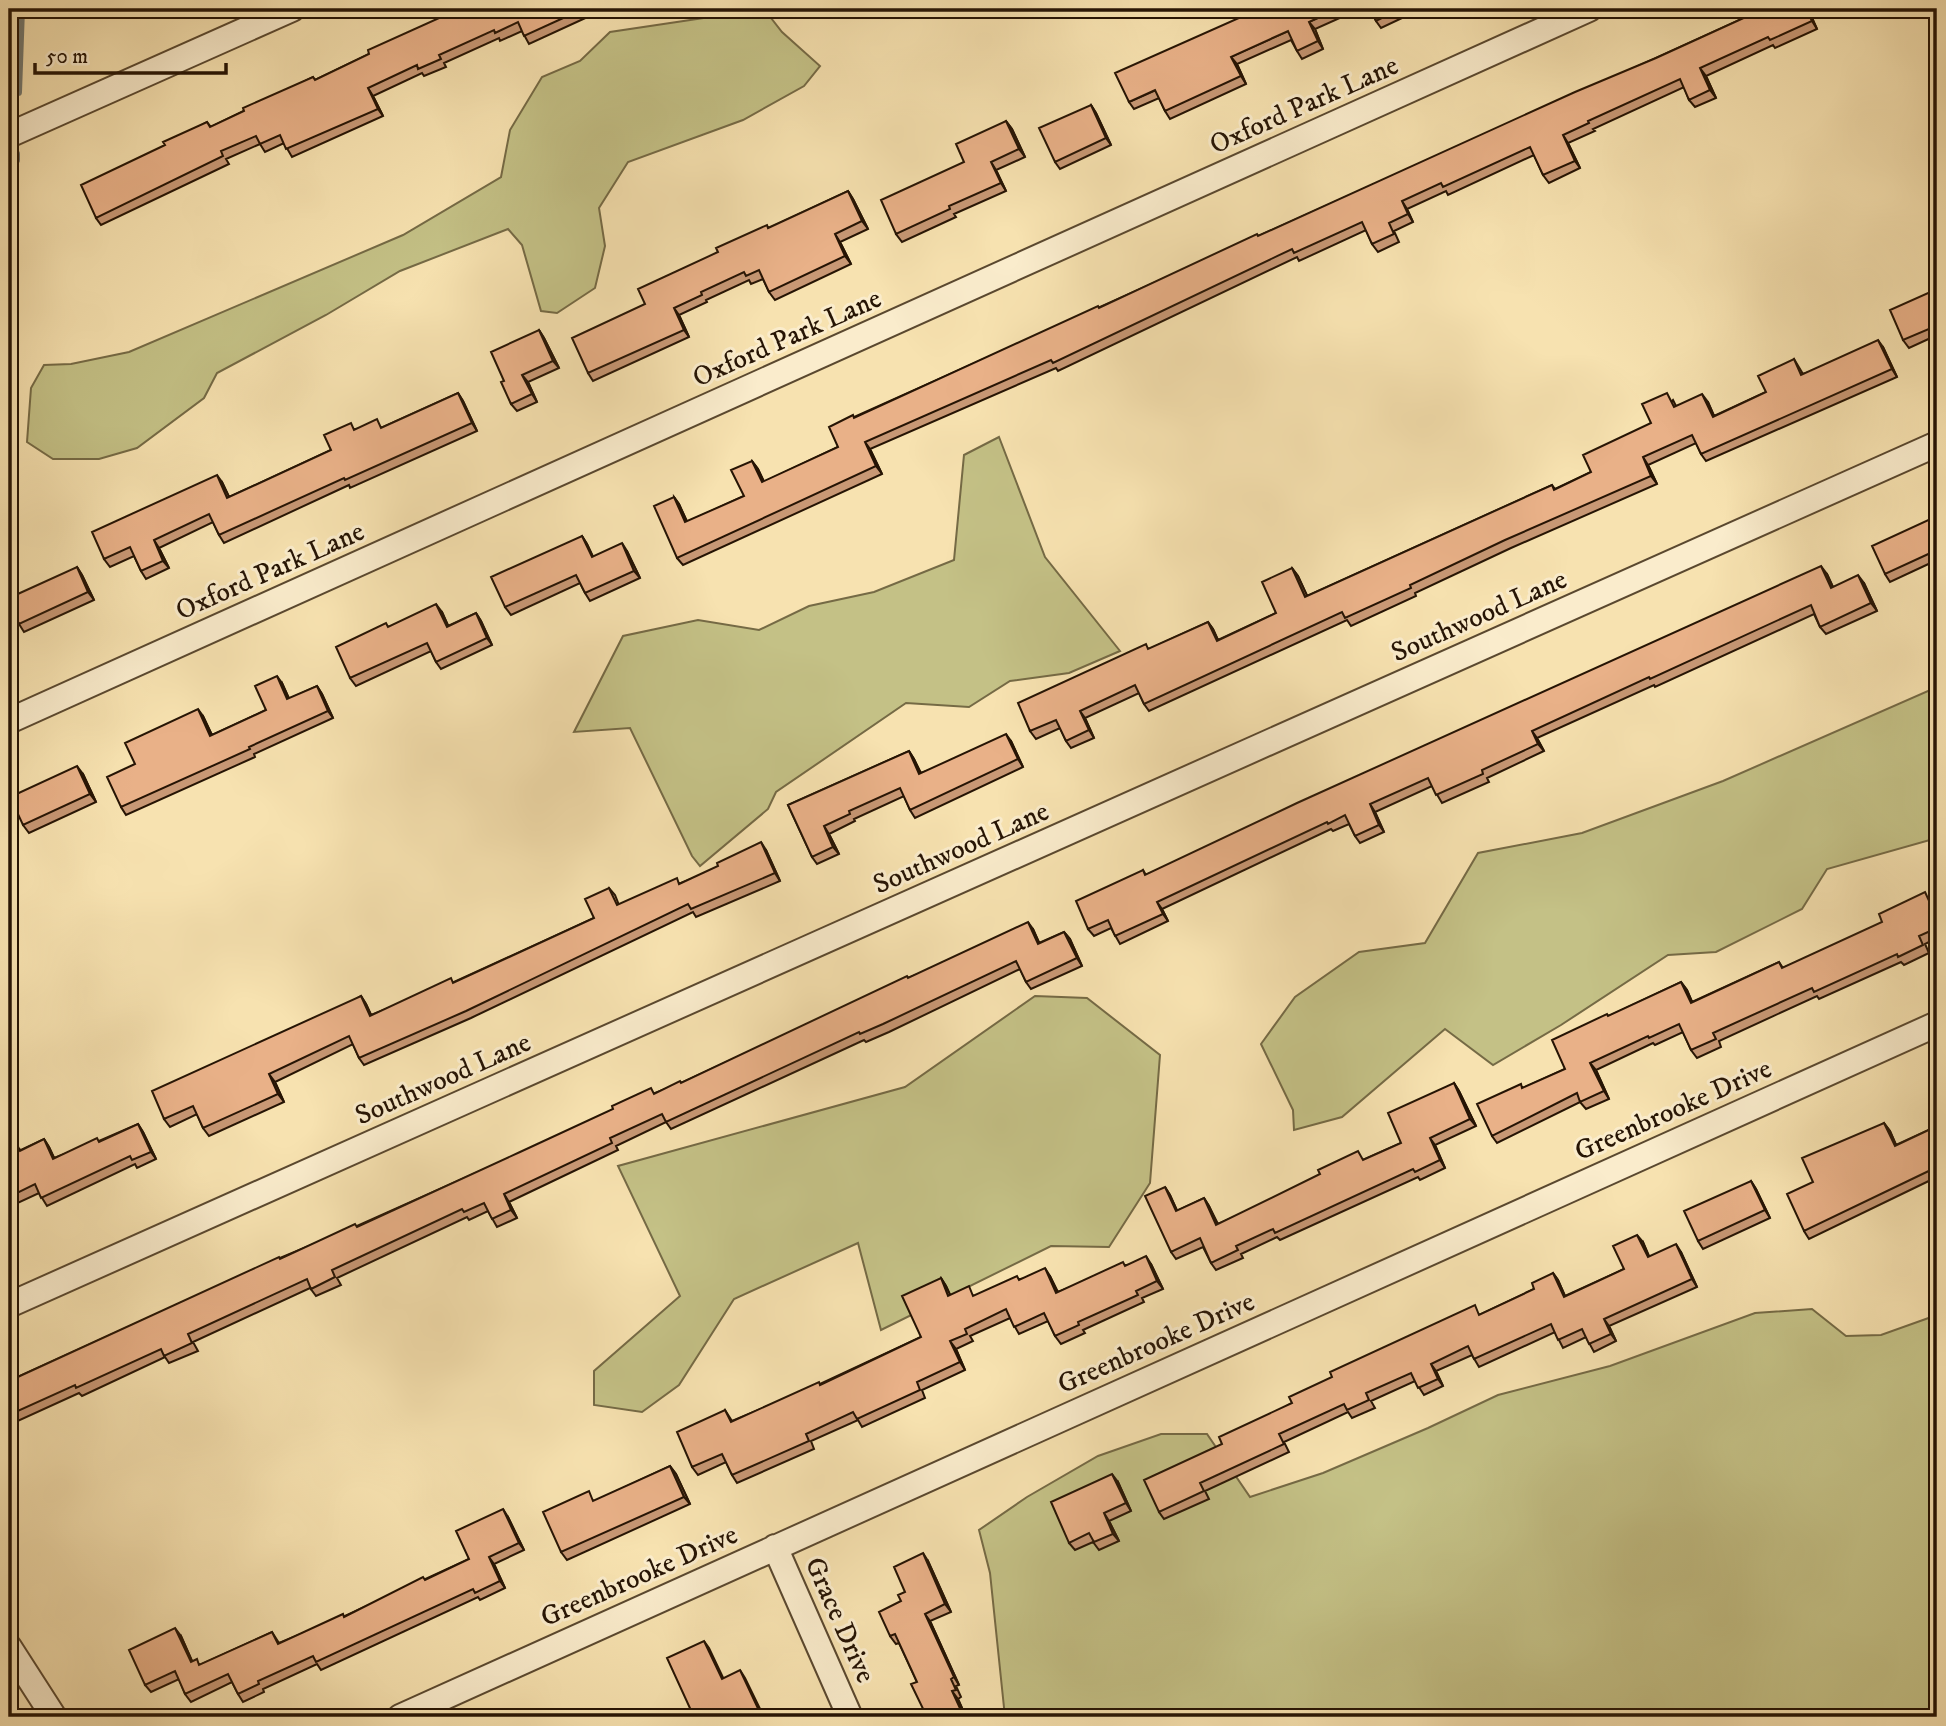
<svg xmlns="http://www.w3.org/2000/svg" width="1946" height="1726" viewBox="0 0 1946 1726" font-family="'IM FELL DW Pica',serif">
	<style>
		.green { fill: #c4c186; stroke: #756a45; stroke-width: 2 }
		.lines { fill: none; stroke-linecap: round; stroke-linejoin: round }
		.stream { stroke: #727870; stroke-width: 8 }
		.minor-casing { stroke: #5a482f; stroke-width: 28 }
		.minor { stroke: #faeccc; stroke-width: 24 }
		.wall { fill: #c89875; stroke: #261404; stroke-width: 2 }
		.shaded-wall { fill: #a37c5f; stroke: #261404; stroke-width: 2 }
		.building { fill: #e9b188; stroke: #261404; stroke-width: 2 }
		.labels { text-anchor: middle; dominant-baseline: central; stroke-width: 6; stroke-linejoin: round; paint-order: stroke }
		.street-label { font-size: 28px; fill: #261404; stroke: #faeccc }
	</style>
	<rect width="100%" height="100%" fill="#f7e2b0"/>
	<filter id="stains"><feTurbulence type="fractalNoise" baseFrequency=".00286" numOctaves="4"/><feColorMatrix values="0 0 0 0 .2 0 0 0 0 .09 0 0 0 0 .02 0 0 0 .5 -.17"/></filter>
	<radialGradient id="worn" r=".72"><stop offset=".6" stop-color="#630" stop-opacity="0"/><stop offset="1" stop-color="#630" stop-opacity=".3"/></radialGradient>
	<path class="green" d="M764,9L782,32L820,66L804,86L743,120L628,162L599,208L605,246L595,288L557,313L541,311L522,245L508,229L400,271L326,315L217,373L204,398L137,448L99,459H53L27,442L31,388L44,365L71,364L129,352L403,235L501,177L510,130L542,77L580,61L610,32Z
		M999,437L1045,557L1120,651L1069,673L1010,681L969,707L906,703L776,792L768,809L700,866L692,856L630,728L574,732L623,636L698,620L759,630L809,606L874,592L954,560L964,455Z
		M1937,687V838L1827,869L1802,909L1716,952L1668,955L1561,1025L1493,1065L1445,1029L1342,1117L1294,1130L1293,1110L1261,1044L1295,997L1359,952L1425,943L1478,853L1582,833L1723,781Z
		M1035,996L1087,998L1160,1055L1150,1183L1109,1247L1051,1246L881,1330L858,1243L734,1299L679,1385L642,1412L594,1405V1371L680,1296L618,1166L905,1087Z
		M1812,1309L1846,1336L1881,1335L1937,1315V1717H1150L1149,1715L1144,1717H1005L990,1573L979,1530L1027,1497L1098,1456L1161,1434H1207L1250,1497L1323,1473L1428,1428L1498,1395L1610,1366L1755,1313Z"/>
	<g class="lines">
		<path class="stream" d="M18,92L21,9
			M16,160V154
			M9,355L15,187"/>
		<g class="minor-casing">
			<path id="minor" d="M9,135L292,9
				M9,721L1589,9
				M9,1305L1937,444
				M775,1547L850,1717
				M9,1647L54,1717
				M400,1717L1937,1024"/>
		</g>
		<use href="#minor" class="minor"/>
	</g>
	<path class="wall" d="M94,9H117L100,16Z
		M459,9H605L529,44L522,31L500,41L499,38L444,63L446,67L424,76L422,73L373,96L383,116L292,157L284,143L265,152L260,144L226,159L229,164L101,225L96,218L165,145L207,122L211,127L313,77L315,80L369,54Z
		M1338,9L1342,17L1315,29L1323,49L1302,59L1297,51L1291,40L1237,64L1246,84L1170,119L1165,111L1159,98L1134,109L1129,102Z
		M1370,9H1421L1381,28L1376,21Z
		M1757,9H1808L1817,29L1775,48L1773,45L1706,76L1716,98L1695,107L1689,100L1684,87L1593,129L1595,131L1568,143L1580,168L1549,183L1543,175L1534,155L1448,195L1446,191L1407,209L1413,222L1394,231L1399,242L1378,252L1372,244L1366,230L1299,261L1297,257L1058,371L1056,368L870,449L882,474L683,565L677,558L674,497L679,504L687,522L744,496L752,461L758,469L764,482L838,447L854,417L1656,58L1757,12Z
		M1091,105L1096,113L1111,145L1060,169L1055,162Z
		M1006,121L1012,129L1025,157L996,170L1006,191L954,214L956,217L902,242L896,234L964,162Z
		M848,191L853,199L868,229L840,242L851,264L775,300L769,292L763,279L751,284L749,280L706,300L707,302L679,315L689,337L593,381L588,373L645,304L718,252Z
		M1937,289L1935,336L1909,348L1903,340Z
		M539,330L544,338L559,368L528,382L537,402L517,411L511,404L504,381Z
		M1883,347L1897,377L1706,461L1701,454L1696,443L1648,465L1657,484L1511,548L1415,593L1416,596L1351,626L1347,620L1149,711L1144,704L1139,693L1085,718L1094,738L1071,748L1066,741L1060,728L1036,739L1030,731L1149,649L1208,622L1213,629L1218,640L1276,613L1292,568L1298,576L1307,596L1552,485L1555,489L1591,472L1651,423L1673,400L1676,406L1708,402L1714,416L1766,392L1794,359L1803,374Z
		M458,393L463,401L477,431L350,488L349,485L224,543L219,535L213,522L159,548L169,568L146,579L141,571L134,556L110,567L104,559L222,482L229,497L331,450L355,429L383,427Z
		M1937,516V560L1890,582L1885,574Z
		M582,536L587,544L593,557L627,551L640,578L590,601L585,593L580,583L511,615L505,607Z
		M77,567L82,575L94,600L24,632L19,624Z
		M1827,574L1833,587L1864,583L1877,611L1826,634L1820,627L1814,614L1655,687L1654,685L1537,738L1544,751L1487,778L1489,782L1442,803L1432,786L1375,812L1384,832L1360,843L1355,836L1349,824L1333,831L1331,829L1162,909L1168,921L1120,944L1111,928L1094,936L1088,929L1143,870L1146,875Z
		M442,612L448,626L476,613L481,621L492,645L441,669L436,662L431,651L356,686L350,678L388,627Z
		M282,683L289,699L317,686L322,694L333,718L254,754L255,757L126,815L121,807L135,764L203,716L212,735L266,710Z
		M1011,741L1023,767L915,818L910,810L904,796L854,819L855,821L829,834L839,854L817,864L812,857L788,805L909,751L914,759L921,773Z
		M83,774L96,802L29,833L23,825Z
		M766,850L780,881L696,917L693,912L471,1018L364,1065L359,1058L353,1044L275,1082L284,1102L209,1136L203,1128L197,1114L170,1127L164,1119L361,996L366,1004L371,1015L454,982L594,918L609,888L615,895L619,905L681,883Z
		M1937,900V938L1925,944L1929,953L1904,965L1901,962L1819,999L1817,996L1719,1041L1721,1047L1697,1058L1691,1050L1683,1032L1655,1045L1653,1043L1596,1070L1609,1099L1586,1109L1580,1102L1497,1143L1492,1136L1523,1088L1565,1069L1609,1016L1681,982L1687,990L1692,1002L1779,962L1783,968Z
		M1033,929L1039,943L1064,932L1070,939L1082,966L1031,989L1026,982L1020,969L889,1032L866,1042L864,1040L671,1129L666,1122L616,1146L618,1150L509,1202L517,1218L497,1227L488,1211L469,1220L467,1217L337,1278L341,1285L316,1296L310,1288L193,1342L198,1351L169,1363L165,1357L82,1396L79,1393L9,1425V1381L280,1258L357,1226L655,1093L681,1083L908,978Z
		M1454,1083L1459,1091L1476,1126L1435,1145L1445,1168L1420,1180L1418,1177L1280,1240L1277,1237L1241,1254L1243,1258L1216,1270L1211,1263L1203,1247L1176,1259L1171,1252L1165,1187L1170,1195L1177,1211L1204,1198L1209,1206L1218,1224L1401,1143Z
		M1884,1123L1890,1131L1896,1145L1937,1126V1177L1809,1239L1804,1231L1813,1182Z
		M138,1124L143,1132L156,1159L137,1168L135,1164L47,1206L39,1193L9,1207V1143L21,1150L44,1139L49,1147L54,1158L99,1141Z
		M1751,1181L1756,1189L1770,1218L1703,1249L1698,1241Z
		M1643,1242L1649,1257L1681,1252L1697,1287L1609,1326L1616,1341L1594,1352L1586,1337L1563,1348L1555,1332L1479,1367L1472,1355L1436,1371L1443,1386L1424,1395L1415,1381L1371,1401L1375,1408L1352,1418L1348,1412L1284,1442L1289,1452L1205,1491L1209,1499L1164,1519L1159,1512L1222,1444L1292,1403L1534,1289L1553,1273L1558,1280L1565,1296L1624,1269Z
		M1151,1264L1163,1289L1142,1298L1144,1302L1083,1330L1085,1333L1061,1344L1055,1336L1048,1321L1019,1334L1010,1318L970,1336L973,1341L956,1349L965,1370L922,1390L925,1398L862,1427L858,1420L811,1441L814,1449L737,1483L732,1475L726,1462L698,1475L692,1467L725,1410L732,1421L820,1384L921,1337L941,1278L946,1286L950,1295L975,1296L1020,1279L1050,1276L1058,1292L1126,1265Z
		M670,1466L676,1474L690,1504L567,1560L561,1552L595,1501Z
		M1118,1482L1131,1511L1109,1521L1119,1541L1099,1550L1093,1542L1075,1550L1069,1543Z
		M508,1517L524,1550L494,1564L505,1588L480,1600L478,1597L321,1670L317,1664L263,1689L264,1692L243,1702L238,1694L232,1682L191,1702L185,1694L179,1679L151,1692L145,1685L181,1636L192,1661L200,1665L272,1632L279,1643L345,1616L469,1559Z
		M928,1561L951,1612L930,1621L959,1685L956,1686L961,1697L958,1699L966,1717H927L917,1682L899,1643L896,1644L890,1636L905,1592Z"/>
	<path class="shaded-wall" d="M1806,9H1808L1817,29L1812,21Z
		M1309,22L1315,29L1323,49L1318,41Z
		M1231,57L1237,64L1246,84L1241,76Z
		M1700,68L1706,76L1716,98L1710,90Z
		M368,88L373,96L383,116L378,109Z
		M1091,105L1096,113L1111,145L1106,138Z
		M1006,121L1012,129L1025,157L1019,149Z
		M1563,135L1568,143L1580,168L1575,161Z
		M991,162L996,170L1006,191L1001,183Z
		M848,191L853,199L868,229L862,221Z
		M1402,201L1407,209L1413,222L1408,214Z
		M835,234L840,242L851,264L845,256Z
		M674,308L679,315L689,337L684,330Z
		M539,330L544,338L559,368L553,361Z
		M1878,340L1883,347L1897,377L1892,369Z
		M522,375L528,382L537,402L532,394Z
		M458,393L463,401L477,431L472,423Z
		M1702,394L1708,402L1718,425L1713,417Z
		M865,442L870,449L882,474L876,466Z
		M1643,457L1648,465L1657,484L1651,476Z
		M752,461L758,469L768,490L762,482Z
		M217,475L222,482L233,505L227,498Z
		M674,497L679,504L691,530L685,522Z
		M582,536L587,544L597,565L592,557Z
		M154,540L159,548L169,568L163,561Z
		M622,543L627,551L640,578L634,571Z
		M1821,566L1827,574L1837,596L1831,588Z
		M77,567L82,575L94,600L88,592Z
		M1292,568L1298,576L1311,604L1305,597Z
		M1858,575L1864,583L1877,611L1871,603Z
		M436,604L442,612L452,634L447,627Z
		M476,613L481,621L492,645L487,638Z
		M1208,622L1213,629L1222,649L1217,641Z
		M277,676L282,683L293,707L287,699Z
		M317,686L322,694L333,718L328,711Z
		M198,709L203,716L216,744L210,736Z
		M1080,711L1085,718L1094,738L1089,730Z
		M1532,731L1537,738L1544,751L1538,744Z
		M1006,734L1011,741L1023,767L1018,759Z
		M909,751L914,759L924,781L919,774Z
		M77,766L83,774L96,802L90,794Z
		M1370,804L1375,812L1384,832L1379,825Z
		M824,826L829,834L839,854L833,847Z
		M761,842L766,850L780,881L775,873Z
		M10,880L15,888L11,909L9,907V886Z
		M1157,902L1162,909L1168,921L1163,914Z
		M1028,922L1033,929L1043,951L1038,944Z
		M1064,932L1070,939L1082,966L1077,958Z
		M1681,982L1687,990L1696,1011L1691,1003Z
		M361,996L366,1004L375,1023L370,1016Z
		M1590,1063L1596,1070L1609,1099L1604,1091Z
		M269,1074L275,1082L284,1102L278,1094Z
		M1454,1083L1459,1091L1476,1126L1470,1119Z
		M1884,1123L1890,1131L1900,1154L1895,1146Z
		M138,1124L143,1132L156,1159L151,1152Z
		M1430,1138L1435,1145L1445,1168L1440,1160Z
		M44,1139L49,1147L58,1166L53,1159Z
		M1751,1181L1756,1189L1770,1218L1765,1210Z
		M1165,1187L1170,1195L1181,1219L1176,1211Z
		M504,1194L509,1202L517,1218L511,1210Z
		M1204,1198L1209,1206L1221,1233L1216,1225Z
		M1637,1235L1643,1242L1653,1265L1648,1257Z
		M1676,1244L1681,1252L1697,1287L1692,1279Z
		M1146,1256L1151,1264L1163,1289L1157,1281Z
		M1045,1268L1050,1276L1061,1300L1056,1293Z
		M1553,1273L1558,1280L1569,1305L1564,1297Z
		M941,1278L946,1286L954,1303L948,1296Z
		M1604,1319L1609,1326L1616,1341L1611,1334Z
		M950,1341L956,1349L965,1370L960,1362Z
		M1431,1364L1436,1371L1443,1386L1438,1379Z
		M670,1466L676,1474L690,1504L684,1497Z
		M1112,1474L1118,1482L1131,1511L1126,1503Z
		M503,1509L508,1517L524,1550L519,1543Z
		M1104,1513L1109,1521L1119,1541L1113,1534Z
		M923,1553L928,1561L951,1612L945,1604Z
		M489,1557L494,1564L505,1588L500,1581Z
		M925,1614L930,1621L959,1685L954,1677Z
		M175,1628L181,1636L196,1670L191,1662Z
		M704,1641L709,1648L727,1686L722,1679Z
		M740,1670L745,1678L764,1717H762Z
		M952,1691L958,1699L966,1717H964Z"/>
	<path class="building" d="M459,9H583L524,36L518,22L495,33L494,30L439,55L441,59L418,69L417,65L368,88L378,109L286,149L280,135L260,144L256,136L221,151L223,156L96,218L81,185L165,145L163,142L207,122L210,127L244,111L243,108L313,77L315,80L369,54L368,50Z
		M1259,9H1337L1309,22L1318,41L1297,51L1288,31L1231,57L1241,76L1165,111L1155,90L1129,102L1115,73Z
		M1370,9H1400L1376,21Z
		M1756,9H1806L1812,21L1770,40L1768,37L1700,68L1710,90L1689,100L1680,79L1588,121L1589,123L1563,135L1575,161L1543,175L1530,147L1443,187L1441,183L1402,201L1408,214L1389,223L1394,234L1372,244L1362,222L1294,253L1292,249L1053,363L1051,360L865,442L876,466L677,558L654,506L674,497L685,522L744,496L731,470L752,461L762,482L838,447L829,427L853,415L854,418L1098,306L1099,308L1257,234L1258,236L1575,92L1656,58L1757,12Z
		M1091,105L1106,138L1055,162L1039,128Z
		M1006,121L1019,149L991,162L1001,183L949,206L950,209L896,234L881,200L964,162L956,144Z
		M848,191L862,221L835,234L845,256L769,292L759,270L746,276L744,272L701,292L702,295L674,308L684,330L588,373L572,338L645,304L638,289L718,252L716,248L767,225L768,228Z
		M1937,289V341L1931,328L1903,340L1890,310Z
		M539,330L553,361L522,375L532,394L511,404L501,382L504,381L491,352Z
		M1878,340L1892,369L1701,454L1692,435L1643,457L1651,476L1505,540L1410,585L1411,588L1345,618L1342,612L1144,704L1135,685L1080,711L1089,730L1066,741L1056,720L1030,731L1018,703L1146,644L1148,649L1208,622L1217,641L1276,613L1262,582L1292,568L1305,597L1552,485L1554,490L1591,472L1583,455L1651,423L1642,404L1667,393L1674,407L1702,394L1713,417L1766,392L1758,376L1794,359L1801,375Z
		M458,393L472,423L345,480L344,478L219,535L209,514L154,540L163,561L141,571L130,547L104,559L92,532L217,475L227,498L331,450L324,435L351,423L354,430L377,419L381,428Z
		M1937,516V550L1885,574L1872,546Z
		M582,536L592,557L622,543L634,571L585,593L576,575L505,607L491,577Z
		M1821,566L1831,588L1858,575L1871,603L1820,627L1811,605L1650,679L1649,677L1532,731L1538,744L1482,770L1483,774L1436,795L1428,778L1370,804L1379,825L1355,836L1345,815L1328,824L1327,822L1157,902L1163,914L1115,936L1108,920L1088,929L1076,901L1143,870L1145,875L1297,803Z
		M77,567L88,592L19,624L9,602V598Z
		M436,604L447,627L476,613L487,638L436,662L427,643L350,678L336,647L386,623L388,627Z
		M277,676L287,699L317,686L328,711L249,747L250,749L121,807L107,777L135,764L125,743L198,709L210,736L266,710L255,686Z
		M1006,734L1018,759L910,810L900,788L849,811L850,814L824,826L833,847L812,857L788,805L909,751L919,774Z
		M77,766L90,794L23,825L10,797Z
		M761,842L775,873L691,909L688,904L466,1011L359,1058L349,1036L269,1074L278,1094L203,1128L193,1106L164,1119L152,1091L361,996L370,1016L451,978L453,983L594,918L585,899L609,888L617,905L677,878L679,884L718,866L717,863Z
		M1925,892L1930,903L1937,900V928L1919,936L1923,945L1898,957L1897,954L1814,992L1812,988L1713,1033L1716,1039L1691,1050L1679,1024L1649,1038L1648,1036L1590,1063L1604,1091L1580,1102L1577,1093L1492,1136L1477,1104L1521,1084L1522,1088L1565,1069L1552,1040L1607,1014L1608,1016L1681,982L1691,1003L1779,962L1782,968L1882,922L1879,914Z
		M1028,922L1038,944L1064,932L1077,958L1026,982L1016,961L883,1024L860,1034L859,1032L666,1122L662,1114L610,1138L612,1143L504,1194L511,1210L492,1219L484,1203L464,1212L462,1209L332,1270L335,1277L311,1289L307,1279L188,1334L192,1343L164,1356L161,1349L76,1388L75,1385L9,1415V1381L279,1257L280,1259L355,1224L357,1227L520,1152L613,1109L612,1106L651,1088L654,1094L680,1081L681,1083L907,976L908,978Z
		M1454,1083L1470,1119L1430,1138L1440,1160L1415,1172L1413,1169L1275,1233L1273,1229L1236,1246L1238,1250L1211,1263L1200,1238L1171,1252L1145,1196L1165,1187L1176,1211L1204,1198L1216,1225L1320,1174L1318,1170L1358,1151L1363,1160L1401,1143L1388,1113Z
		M1937,1099V1110L1933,1101Z
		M1884,1123L1895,1146L1937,1126V1167L1804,1231L1787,1194L1813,1182L1802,1158Z
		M138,1124L151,1152L132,1160L130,1156L41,1198L35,1184L9,1197V1143L15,1140L20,1151L44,1139L53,1159L97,1138L99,1142Z
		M1751,1181L1765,1210L1698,1241L1684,1211Z
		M1637,1235L1648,1257L1676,1244L1692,1279L1604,1319L1611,1334L1589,1344L1582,1329L1558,1340L1551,1324L1474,1359L1468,1346L1431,1364L1438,1379L1418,1388L1411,1373L1366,1393L1369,1400L1347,1410L1344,1404L1279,1434L1284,1444L1200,1483L1204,1491L1159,1512L1144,1480L1222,1444L1219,1437L1292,1403L1289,1397L1332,1377L1330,1372L1475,1305L1479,1315L1534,1289L1532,1283L1553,1273L1564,1297L1624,1269L1613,1246Z
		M1146,1256L1157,1281L1136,1291L1138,1295L1078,1322L1079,1325L1055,1336L1044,1313L1014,1327L1006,1309L965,1329L967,1334L950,1341L960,1362L917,1382L920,1390L857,1419L853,1412L806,1434L809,1441L732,1475L722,1454L692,1467L677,1432L725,1410L731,1422L819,1382L820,1385L921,1337L902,1296L941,1278L948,1296L969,1286L973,1296L1017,1276L1019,1280L1045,1268L1056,1293L1123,1262L1125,1266Z
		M670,1466L684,1497L561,1552L543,1512L589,1491L593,1501Z
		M1112,1474L1126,1503L1104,1513L1113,1534L1094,1542L1089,1533L1069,1543L1051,1502Z
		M503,1509L519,1543L489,1557L500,1581L475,1593L473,1589L316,1662L313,1656L258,1681L259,1684L238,1694L228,1674L185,1694L175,1671L145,1685L129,1650L175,1628L191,1662L197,1659L199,1665L272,1632L278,1644L343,1614L344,1617L423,1577L425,1580L469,1559L456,1531Z
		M923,1553L945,1604L925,1614L954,1677L951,1679L956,1690L952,1691L964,1717H927L911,1684L917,1682L895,1634L890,1636L879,1612L901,1601L898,1595L905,1592L894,1567Z
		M704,1641L722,1679L740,1670L762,1717H722L721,1714L713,1717H694L667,1658Z"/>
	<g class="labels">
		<g class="street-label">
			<text transform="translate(1304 105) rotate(-24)">Oxford Park Lane</text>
			<text transform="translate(787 338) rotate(-24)">Oxford Park Lane</text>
			<text transform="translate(270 571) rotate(-24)">Oxford Park Lane</text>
			<text transform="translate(1479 616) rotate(-24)">Southwood Lane</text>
			<text transform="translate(961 848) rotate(-24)">Southwood Lane</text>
			<text transform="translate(443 1079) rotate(-24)">Southwood Lane</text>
			<text transform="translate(1673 1110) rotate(-24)">Greenbrooke Drive</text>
			<text transform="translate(1156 1343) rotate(-24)">Greenbrooke Drive</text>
			<text transform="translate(639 1576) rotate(-24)">Greenbrooke Drive</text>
			<text transform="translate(840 1620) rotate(66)">Grace Drive</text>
		</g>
	</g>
	<rect width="1946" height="1726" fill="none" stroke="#f7e2b0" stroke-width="35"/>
	<rect x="10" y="10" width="1925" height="1705" fill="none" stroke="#261404" stroke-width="3.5"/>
	<rect x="18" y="18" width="1911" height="1691" fill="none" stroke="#261404" stroke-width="2"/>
	<path d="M35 63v10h191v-10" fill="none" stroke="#261404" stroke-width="3.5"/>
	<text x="46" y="63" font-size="21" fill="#261404" stroke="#faeccc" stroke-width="5" paint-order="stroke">50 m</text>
	<rect width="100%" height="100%" filter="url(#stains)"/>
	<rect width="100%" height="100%" fill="url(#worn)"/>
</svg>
